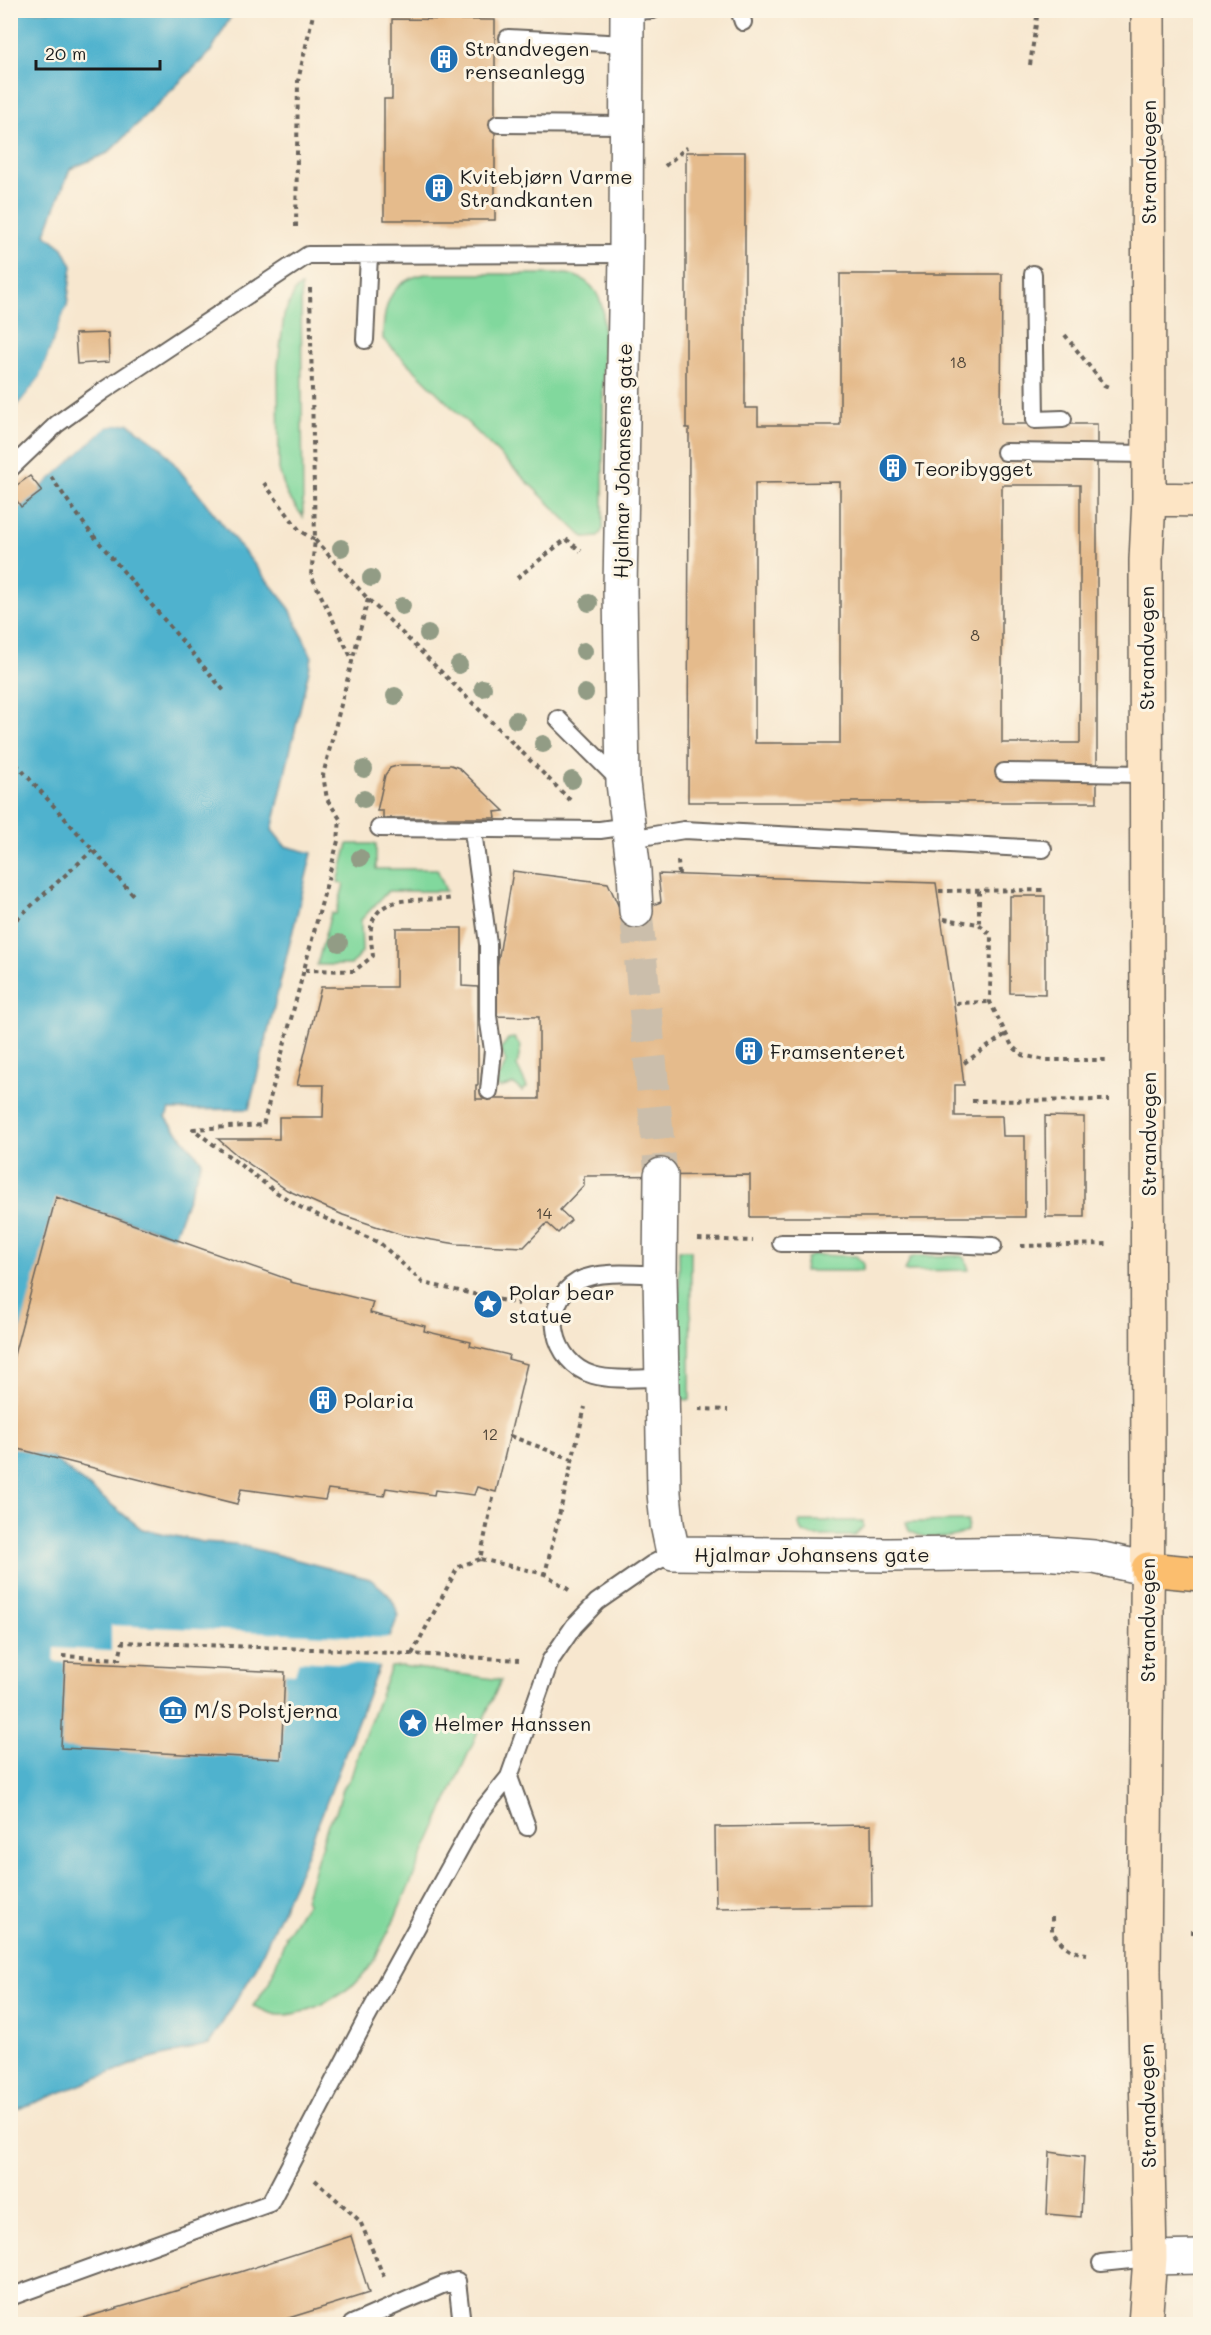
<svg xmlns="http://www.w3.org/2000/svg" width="1211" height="2335" viewBox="0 0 1211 2335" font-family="Mali,sans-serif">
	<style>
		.green { fill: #81d89d; stroke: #4e7a5c; stroke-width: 1.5 }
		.water { fill: #4fb2ce; stroke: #366775; stroke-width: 1.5 }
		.pier { fill: #f7e7cf }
		.building { fill: #e5bb8c; fill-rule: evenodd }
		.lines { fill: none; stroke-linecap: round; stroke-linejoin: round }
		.street-tunnel { stroke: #cbbeab; stroke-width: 33; stroke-dasharray: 33 16; stroke-linecap: butt }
		.lane-casing { stroke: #69635b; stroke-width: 20 }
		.street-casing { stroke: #69635b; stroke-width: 36 }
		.secondary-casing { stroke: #69635b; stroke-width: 36 }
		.primary-casing { stroke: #69635b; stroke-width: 36 }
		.path { stroke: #69635b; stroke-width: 4; stroke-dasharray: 4.5 4.5; stroke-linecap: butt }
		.lane { stroke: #fff; stroke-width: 16 }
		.street { stroke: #fff; stroke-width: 33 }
		.secondary { stroke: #fde5c5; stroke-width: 33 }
		.primary { stroke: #fbbe6e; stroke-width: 33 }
		.tree { fill: #929c85 }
		.labels { text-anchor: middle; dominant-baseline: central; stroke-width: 6; stroke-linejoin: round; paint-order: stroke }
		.number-label { font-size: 16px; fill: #4e4438 }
		.poi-label { font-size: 20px; fill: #1c1c1c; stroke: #fcf5e5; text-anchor: start }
		.street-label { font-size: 20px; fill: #1c1c1c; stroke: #fcf5e5 }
	</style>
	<rect width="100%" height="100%" fill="#fcf5e5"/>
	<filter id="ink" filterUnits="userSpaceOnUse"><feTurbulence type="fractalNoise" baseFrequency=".0167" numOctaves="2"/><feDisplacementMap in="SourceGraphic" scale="12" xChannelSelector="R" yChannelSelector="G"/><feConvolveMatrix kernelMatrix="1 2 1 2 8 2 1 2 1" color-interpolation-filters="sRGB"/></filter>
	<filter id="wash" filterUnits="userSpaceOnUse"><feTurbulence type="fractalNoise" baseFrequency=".008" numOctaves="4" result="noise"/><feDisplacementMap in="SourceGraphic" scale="24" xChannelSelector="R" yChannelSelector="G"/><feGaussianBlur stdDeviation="1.35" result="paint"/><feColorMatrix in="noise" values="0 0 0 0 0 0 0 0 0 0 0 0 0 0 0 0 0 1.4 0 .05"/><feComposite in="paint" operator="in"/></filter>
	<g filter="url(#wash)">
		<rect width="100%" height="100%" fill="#f7e7cf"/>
		<path class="green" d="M426,274H567C588,278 599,290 603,311V529L598,537L586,538L581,535L383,339C383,307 389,280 426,274Z
			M301,286L303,517L287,495L279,470L278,366L284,315L295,291Z
			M348,844H376V869H437L446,891H388L361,920L362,952L351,965H317L331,913L336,914L344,884L338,882Z
			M514,1038L521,1046L517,1066L527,1087L522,1091L513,1084L500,1088L496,1085L506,1062L501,1049L508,1039Z
			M679,1250H691L690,1400L679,1399Z
			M813,1255L856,1256L863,1263V1271H804L806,1258Z
			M916,1256H961L965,1258L969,1270L905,1271L910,1258Z
			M800,1521H863V1527L854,1536H812L803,1532L799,1524Z
			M968,1521L967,1531C955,1540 922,1540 909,1531L906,1522Z
			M402,1666L501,1680L389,1931C382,1943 377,1957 369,1968C353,1991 308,2016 280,2015C271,2015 261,2009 253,2006L269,1983L286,1937L285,1936L307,1903L305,1900L328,1823L336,1812L343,1789L351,1777L361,1745L391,1667Z"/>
		<path class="water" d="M11,11H234L211,51L108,153L70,169L45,234L63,248L72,266L67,306L39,379L11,414Z
			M128,423L161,447L290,609L312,657L272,830L285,846L312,853L249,1109L169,1110L166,1117L170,1123L202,1161L174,1236L106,1214L104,1217L49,1455L142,1529L203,1542L236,1544L370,1579C385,1590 394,1597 398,1616L302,1866L254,1972L209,2044L136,2063L11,2112V514L107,427Z"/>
		<path class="pier" d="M67,306L69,310L41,381L21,408L10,417L11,414L39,379Z
			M126,420L128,423L107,427L11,514L10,510L105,424Z
			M111,1625L392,1638L382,1666L299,1661L295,1674L54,1662L55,1648L111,1651Z"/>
		<g id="blocks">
			<path class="building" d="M392,19L495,20V220H384V99H392Z
				M686,152H745V408H758V425H840V274H1002L1001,424H1097V802H688L689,428H686ZM840,482V743H755V483ZM1002,485H1080V743H1002Z
				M108,333L109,362L77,364L75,334Z
				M30,476L42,491L21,507L10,490Z
				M400,765H451L459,768L504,811L495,812L496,818H383V811H377L385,775L390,768Z
				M513,871L608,883L623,916L661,902L658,874L936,883L956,1018L964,1085H955V1116H1002L1003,1136H1025V1217H750V1175L584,1176V1185L560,1210L571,1220L558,1233L547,1223L524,1247L457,1244L402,1235L343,1215L287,1190L239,1157L218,1139H279V1117H323L324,1085H297L321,987H396V928H462V986L478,987V1085H476V1099H539V1017L489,1016Z
				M1010,896H1045V994L1010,993Z
				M1045,1116L1084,1117V1217H1046Z
				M56,1197L290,1280V1282L373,1302L370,1313L425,1326L424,1331L471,1342L470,1346L509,1355L508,1359L527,1364L496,1492L477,1487L474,1495L435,1490L434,1495L386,1488L384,1496L328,1489L325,1500L241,1489L237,1504L10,1447V1370Z
				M65,1662L285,1672L281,1759L61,1748Z
				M871,1825L872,1906L716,1908L715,1827Z
				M1050,2152L1084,2157L1081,2217L1047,2214Z
				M351,2236L369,2293L276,2322L269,2324H63L240,2272Z"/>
		</g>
	</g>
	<g filter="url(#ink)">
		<use href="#blocks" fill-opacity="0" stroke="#69635b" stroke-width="1.5"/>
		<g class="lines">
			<path class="street-tunnel" d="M636,911L661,1175"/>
			<g class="lane-casing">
				<path id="lane" d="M739,10L743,22
					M627,11L653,10
					M508,38L627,44
					M498,124L626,125
					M1033,274L1035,420L1063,419
					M365,340L369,255
					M1005,452L1149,454
					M10,469L57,424L103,391L308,255L626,254
					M558,719L622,783
					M1004,772L1146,774
					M379,828L600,830L628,826
					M473,831L488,944V1016L493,1050L489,1091
					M630,839L684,830L1043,849
					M781,1243H924L993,1246
					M660,1275C637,1274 598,1270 578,1281C539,1303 552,1363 593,1375C614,1381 640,1378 662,1378
					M527,1827L509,1777L550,1661L574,1626L597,1602L652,1564L673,1553
					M1101,2263L1150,2258
					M10,2297L270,2203L364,2023L479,1814L509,1777
					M352,2324L442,2285L457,2281L462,2324"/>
			</g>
			<g class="street-casing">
				<path id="street" d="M627,10L626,254L620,589L623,783L634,871L636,911
					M661,1175L660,1275L664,1493L667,1524L673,1553L888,1555L1043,1553L1094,1557L1148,1569
					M1150,2258L1200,2257"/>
			</g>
			<g class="secondary-casing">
				<path id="secondary" d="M1149,499L1200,500
					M1145,2324L1150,2258L1144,1971L1148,1494L1146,560L1149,499L1148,10"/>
			</g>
			<g class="primary-casing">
				<path id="primary" d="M1148,1569L1200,1574"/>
			</g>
			<path class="path" d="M1030,65L1038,10
				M665,166L687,147
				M296,227L298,81L314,10
				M310,288L315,540L368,599L570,800
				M1065,335L1104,385L1111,388
				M51,477L87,528L225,692
				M264,483L300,531L315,540L311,575L352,659
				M517,578L566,539L581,551
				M368,599L323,775L327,799L340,819L338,841L263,1125L193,1129L276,1192L300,1207L380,1243L423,1283L519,1304
				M10,757L134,896
				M678,861L679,875
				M939,891L1047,890
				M979,891V924
				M944,919L979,924L991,935L990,1002L1012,1046L1022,1055L1045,1060H1109
				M10,925L93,850
				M305,970L354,971L373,956C372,947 369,932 372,923C382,891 428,903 453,898
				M956,1003L990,1002
				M964,1063L1006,1034
				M972,1101L1110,1100
				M698,1239L753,1241
				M1021,1246L1109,1244
				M699,1409L728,1410
				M510,1436L572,1459
				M493,1498L480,1559L545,1574
				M569,1590L545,1574L585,1407
				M412,1654L458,1567L480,1559
				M62,1656L119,1659L123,1642L338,1650L519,1660
				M1052,1917V1932C1063,1945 1069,1952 1087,1954
				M1191,1932H1200
				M315,2180L360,2221L384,2277"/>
			<use href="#lane" class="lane"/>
			<use href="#street" class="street"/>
			<use href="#secondary" class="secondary"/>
			<use href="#primary" class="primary"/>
		</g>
		<g class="tree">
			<circle cx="341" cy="548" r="9"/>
			<circle cx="371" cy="578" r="9"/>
			<circle cx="589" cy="603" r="9"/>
			<circle cx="402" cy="606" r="9"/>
			<circle cx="428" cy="634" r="9"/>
			<circle cx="584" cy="651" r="9"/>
			<circle cx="459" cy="665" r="9"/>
			<circle cx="483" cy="688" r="9"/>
			<circle cx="585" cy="693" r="9"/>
			<circle cx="395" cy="696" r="9"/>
			<circle cx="516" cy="720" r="9"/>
			<circle cx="543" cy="744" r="9"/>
			<circle cx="364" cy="769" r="9"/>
			<circle cx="572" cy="780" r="9"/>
			<circle cx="364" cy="799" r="9"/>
			<circle cx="360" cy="858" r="9"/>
			<circle cx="339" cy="943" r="9"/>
		</g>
	</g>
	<defs>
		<g id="building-disc" transform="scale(1.5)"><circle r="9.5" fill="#1f6fb2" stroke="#fcf5e5"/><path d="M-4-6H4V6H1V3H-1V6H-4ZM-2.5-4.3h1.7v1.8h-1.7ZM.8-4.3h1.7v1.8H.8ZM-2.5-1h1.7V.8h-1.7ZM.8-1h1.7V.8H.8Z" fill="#fff"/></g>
		<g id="sight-disc" transform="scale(1.5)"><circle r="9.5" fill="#1f6fb2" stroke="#fcf5e5"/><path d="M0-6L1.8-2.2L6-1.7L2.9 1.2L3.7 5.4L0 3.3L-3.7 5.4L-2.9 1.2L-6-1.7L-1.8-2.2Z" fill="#fff"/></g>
		<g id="museum-disc" transform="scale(1.5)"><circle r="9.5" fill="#1f6fb2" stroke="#fcf5e5"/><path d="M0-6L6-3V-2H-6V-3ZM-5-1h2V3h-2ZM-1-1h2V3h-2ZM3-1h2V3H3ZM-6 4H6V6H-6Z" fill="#fff"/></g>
	</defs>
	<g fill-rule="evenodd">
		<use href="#building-disc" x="444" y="59"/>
		<use href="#building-disc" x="439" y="188"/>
		<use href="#building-disc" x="893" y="468"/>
		<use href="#building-disc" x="749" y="1051"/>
		<use href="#sight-disc" x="488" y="1304"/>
		<use href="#building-disc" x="323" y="1400"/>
		<use href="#museum-disc" x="173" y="1710"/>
		<use href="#sight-disc" x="413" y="1723"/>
	</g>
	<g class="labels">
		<g class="number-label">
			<text x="958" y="361">18</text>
			<text x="975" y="634">8</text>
			<text x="544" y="1212">14</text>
			<text x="490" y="1433">12</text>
		</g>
		<g class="poi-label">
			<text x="465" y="48">Strandvegen<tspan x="465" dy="23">renseanlegg</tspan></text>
			<text x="460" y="176">Kvitebjørn Varme<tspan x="460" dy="23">Strandkanten</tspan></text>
			<text x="914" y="468">Teoribygget</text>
			<text x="770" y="1051">Framsenteret</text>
			<text x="509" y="1292">Polar bear<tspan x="509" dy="23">statue</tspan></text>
			<text x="344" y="1400">Polaria</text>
			<text x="194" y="1710">M/S Polstjerna</text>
			<text x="434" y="1723">Helmer Hanssen</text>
		</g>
		<g class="street-label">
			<text transform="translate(1148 162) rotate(-90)">Strandvegen</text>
			<text transform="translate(622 461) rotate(-89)">Hjalmar Johansens gate</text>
			<text transform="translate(1146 648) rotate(-90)">Strandvegen</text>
			<text transform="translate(1148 1134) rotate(-90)">Strandvegen</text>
			<text x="812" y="1554">Hjalmar Johansens gate</text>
			<text transform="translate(1147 1620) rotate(-90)">Strandvegen</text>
			<text transform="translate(1147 2106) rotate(-91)">Strandvegen</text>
		</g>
	</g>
	<rect width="1211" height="2335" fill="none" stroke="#fcf5e5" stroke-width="36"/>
	<path d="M36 60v9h124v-9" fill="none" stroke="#1c1c1c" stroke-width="3"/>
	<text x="45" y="60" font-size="18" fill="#1c1c1c" stroke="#fcf5e5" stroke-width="4.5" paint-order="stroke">20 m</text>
</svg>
